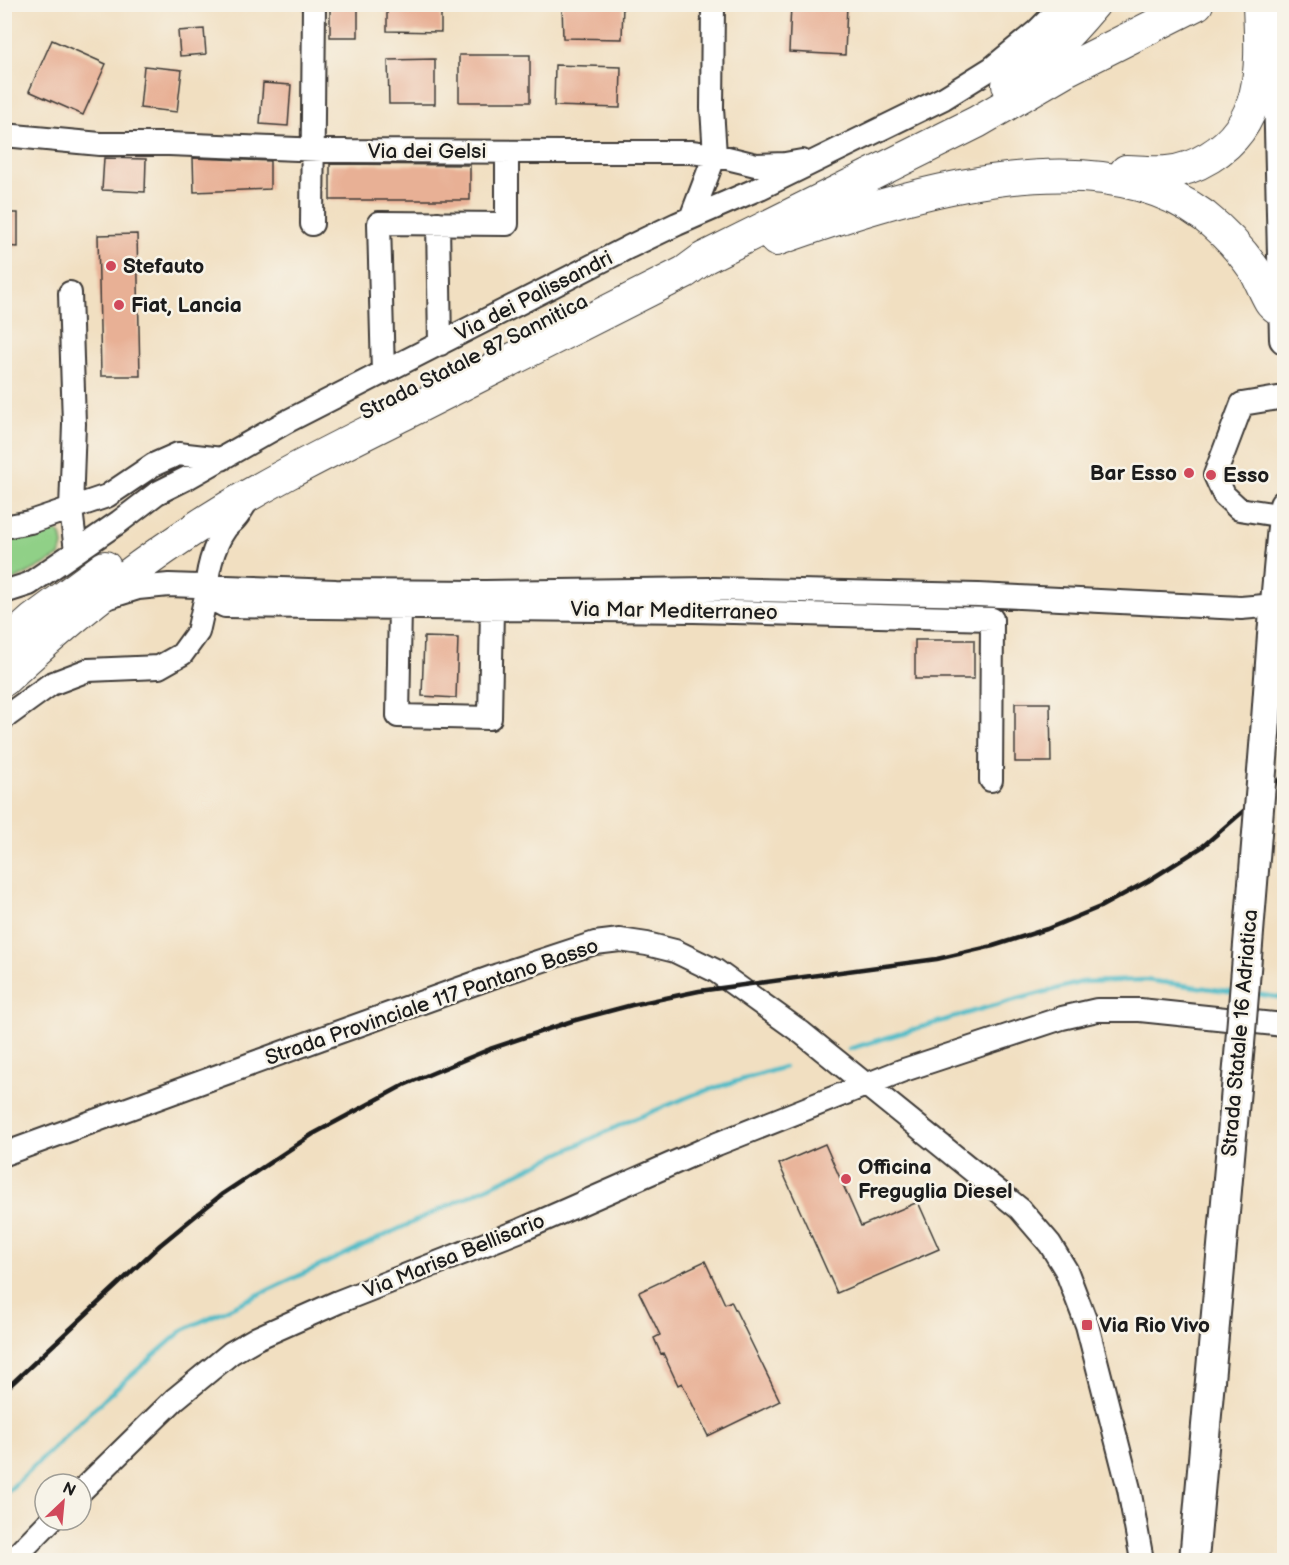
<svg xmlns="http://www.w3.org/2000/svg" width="1289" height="1565" viewBox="0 0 1289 1565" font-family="'Balsamiq Sans',sans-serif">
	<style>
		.green { fill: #90d087; stroke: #567652; stroke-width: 1.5 }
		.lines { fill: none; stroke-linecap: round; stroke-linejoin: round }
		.stream { stroke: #4cbac6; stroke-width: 4.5 }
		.building { fill: #e8b095 }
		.minor-casing { stroke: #3c3935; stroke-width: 26 }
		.major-casing { stroke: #3c3935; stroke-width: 32 }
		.highway-casing { stroke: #3c3935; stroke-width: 34 }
		.minor { stroke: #fff; stroke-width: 22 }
		.major { stroke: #fff; stroke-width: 28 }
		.highway { stroke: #fff; stroke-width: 32 }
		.rail { stroke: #1c1c1c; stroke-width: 4.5 }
		.major-bridge-casing { stroke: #3c3935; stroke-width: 32; stroke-linecap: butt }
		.major-bridge { stroke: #fff; stroke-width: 28 }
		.poi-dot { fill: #d1495b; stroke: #f7f3e8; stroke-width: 2 }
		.labels { text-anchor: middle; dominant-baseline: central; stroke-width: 5; stroke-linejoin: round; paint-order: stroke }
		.street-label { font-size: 21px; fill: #1c1c1c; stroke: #f7f3e8 }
		.poi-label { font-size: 21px; font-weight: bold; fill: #1c1c1c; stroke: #f7f3e8; text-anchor: start }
	</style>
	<rect width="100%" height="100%" fill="#f7f3e8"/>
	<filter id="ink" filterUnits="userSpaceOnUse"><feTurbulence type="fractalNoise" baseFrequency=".0167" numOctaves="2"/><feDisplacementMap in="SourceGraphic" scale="12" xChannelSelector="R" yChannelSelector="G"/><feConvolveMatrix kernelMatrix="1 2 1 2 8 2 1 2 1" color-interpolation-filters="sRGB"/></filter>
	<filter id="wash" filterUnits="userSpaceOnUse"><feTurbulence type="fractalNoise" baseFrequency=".008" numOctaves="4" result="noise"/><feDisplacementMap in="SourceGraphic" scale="24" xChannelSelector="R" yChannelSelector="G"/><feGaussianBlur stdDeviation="1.35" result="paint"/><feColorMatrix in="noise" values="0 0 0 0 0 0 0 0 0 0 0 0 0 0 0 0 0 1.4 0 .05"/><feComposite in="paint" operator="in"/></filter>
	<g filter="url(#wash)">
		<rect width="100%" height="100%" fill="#f1dfc1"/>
		<path class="green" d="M53,529L61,535L63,545L60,556L5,585V540H14Z"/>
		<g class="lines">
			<path class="stream" d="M1255,994L1284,998
				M849,1049L988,1007L1082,982L1145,980L1235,992
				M4,1495L105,1398L183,1330L629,1121L698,1093L784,1067"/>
		</g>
		<g id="blocks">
			<path class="building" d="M330,4H358V37H330Z
				M387,4H441V32L387,31Z
				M562,4H623L622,39L563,38Z
				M791,4H847L845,55L789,52Z
				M204,29L206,54L180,56L178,31Z
				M52,40L106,64L83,115L29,91Z
				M459,55H530V102H459Z
				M435,59V104H389L388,60Z
				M555,65L621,67L620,108L554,106Z
				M144,66L182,70L177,112L140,108Z
				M263,83L291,85L288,126L260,124Z
				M104,158L146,159L145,192L102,190Z
				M193,158L270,161V189L194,192Z
				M330,164L470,165V200H330Z
				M4,213H18V247L4,246Z
				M137,234L140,376H101L98,235Z
				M424,637L458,638L456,698L422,696Z
				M915,640H974V679H915Z
				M1015,703H1050L1051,762H1015Z
				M825,1144L861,1226L918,1202L939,1249L837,1293L779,1164Z
				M705,1261L725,1304L731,1301L780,1401L708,1436L682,1383L678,1385L663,1353L661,1354L654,1338L660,1335L639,1292Z"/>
		</g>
	</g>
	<g filter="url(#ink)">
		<use href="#blocks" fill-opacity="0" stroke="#3c3935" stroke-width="1.5"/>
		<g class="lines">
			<g class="minor-casing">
				<path id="minor" d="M4,135L100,144H169L347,151L573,152H691L715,155L756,165L785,164L802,161
					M691,218L715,155L712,108L713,4
					M438,223L440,344
					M312,224L314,4
					M70,293L74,424L71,509L76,551
					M383,373L379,223L507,224V152
					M247,502C243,507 240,513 236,518C233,522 229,524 226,528C213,546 206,574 206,596L225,606L694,611L992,619L991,780
					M1284,516L1239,509L1224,495L1215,475L1242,404L1284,397
					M4,527L30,522L107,496L153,465L178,454L222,459
					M4,592L29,584L119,522L157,493L189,477L286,422L629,247L677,224L760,188L944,98L992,68L1037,31L1064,4
					M109,597L138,588L169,585L336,591L485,592L711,589L978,595L1241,608L1276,605
					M400,607L398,716L490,718L492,608
					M4,718L51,684L88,670L159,667L182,654L198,632L206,596
					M4,1154L325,1037L498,975L595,943L620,940L647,944L675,951L716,971L802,1033L1020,1209L1050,1244L1066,1270L1087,1325L1129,1489L1142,1560
					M81,1491L175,1399L231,1353L257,1338L338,1302L521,1230L717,1144L901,1071L1062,1018L1097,1010H1140L1284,1025
					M12,1560L51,1520"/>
			</g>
			<g class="major-casing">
				<path id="major" d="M1276,4L1284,339
					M1265,734L1272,635L1284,505
					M1194,1560L1240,1044"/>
			</g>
			<g class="highway-casing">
				<path id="highway" d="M1008,85C1041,64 1069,34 1094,4
					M1126,171C1140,171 1154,173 1167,172C1183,171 1197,165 1210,157C1267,122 1261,62 1259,4
					M776,240C895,198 1091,132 1204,216C1223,231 1240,249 1254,269C1260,279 1264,291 1270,301C1273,306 1279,309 1284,313
					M4,646L33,620L105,567
					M4,680C61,626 123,576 188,533C256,487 332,450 406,413C499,366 592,319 685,272L704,258L977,122L1066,70L1197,4"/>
			</g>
			<use href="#minor" class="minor"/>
			<use href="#major" class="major"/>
			<use href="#highway" class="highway"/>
			<path class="rail" d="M4,1391L160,1245L221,1195L313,1134L404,1085L490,1049L572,1021L632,1005L699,991L937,959L993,946L1047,929L1100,907L1148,881L1202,847L1284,776"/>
			<g class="major-bridge-casing">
				<path id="major-bridge" d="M1240,1044L1265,734"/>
			</g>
			<use href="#major-bridge" class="major-bridge"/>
		</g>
	</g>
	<g class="poi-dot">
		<circle cx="111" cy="266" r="6"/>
		<circle cx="119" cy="305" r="6"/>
		<circle cx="1189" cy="473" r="6"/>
		<circle cx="1211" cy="475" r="6"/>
		<circle cx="846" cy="1179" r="6"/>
		<rect x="1081" y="1319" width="12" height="12" rx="3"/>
	</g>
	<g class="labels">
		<g class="street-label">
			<text x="427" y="151">Via dei Gelsi</text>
			<text transform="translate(534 296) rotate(-27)">Via dei Palissandri</text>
			<text transform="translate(474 357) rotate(-27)">Strada Statale 87 Sannitica</text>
			<text transform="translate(674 611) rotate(1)">Via Mar Mediterraneo</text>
			<text transform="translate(432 1002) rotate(-19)">Strada Provinciale 117 Pantano Basso</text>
			<text transform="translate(1240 1033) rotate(-85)">Strada Statale 16 Adriatica</text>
			<text transform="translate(454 1256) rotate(-22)">Via Marisa Bellisario</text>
		</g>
		<g class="poi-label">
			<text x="123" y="266">Stefauto</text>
			<text x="131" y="305">Fiat, Lancia</text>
			<text x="1177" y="473" text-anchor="end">Bar Esso</text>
			<text x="1223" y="475">Esso</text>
			<text x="858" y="1167">Officina<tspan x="858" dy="24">Freguglia Diesel</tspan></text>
			<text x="1099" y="1325">Via Rio Vivo</text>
		</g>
	</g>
	<rect width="1289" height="1565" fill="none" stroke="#f7f3e8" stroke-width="24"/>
	<g transform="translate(63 1502) rotate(26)"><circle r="28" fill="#f7f3e8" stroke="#9f9d96" stroke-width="1.5"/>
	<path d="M0-4.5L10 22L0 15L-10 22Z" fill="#d1495b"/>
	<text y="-9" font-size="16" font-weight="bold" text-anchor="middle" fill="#1c1c1c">N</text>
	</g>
</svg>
